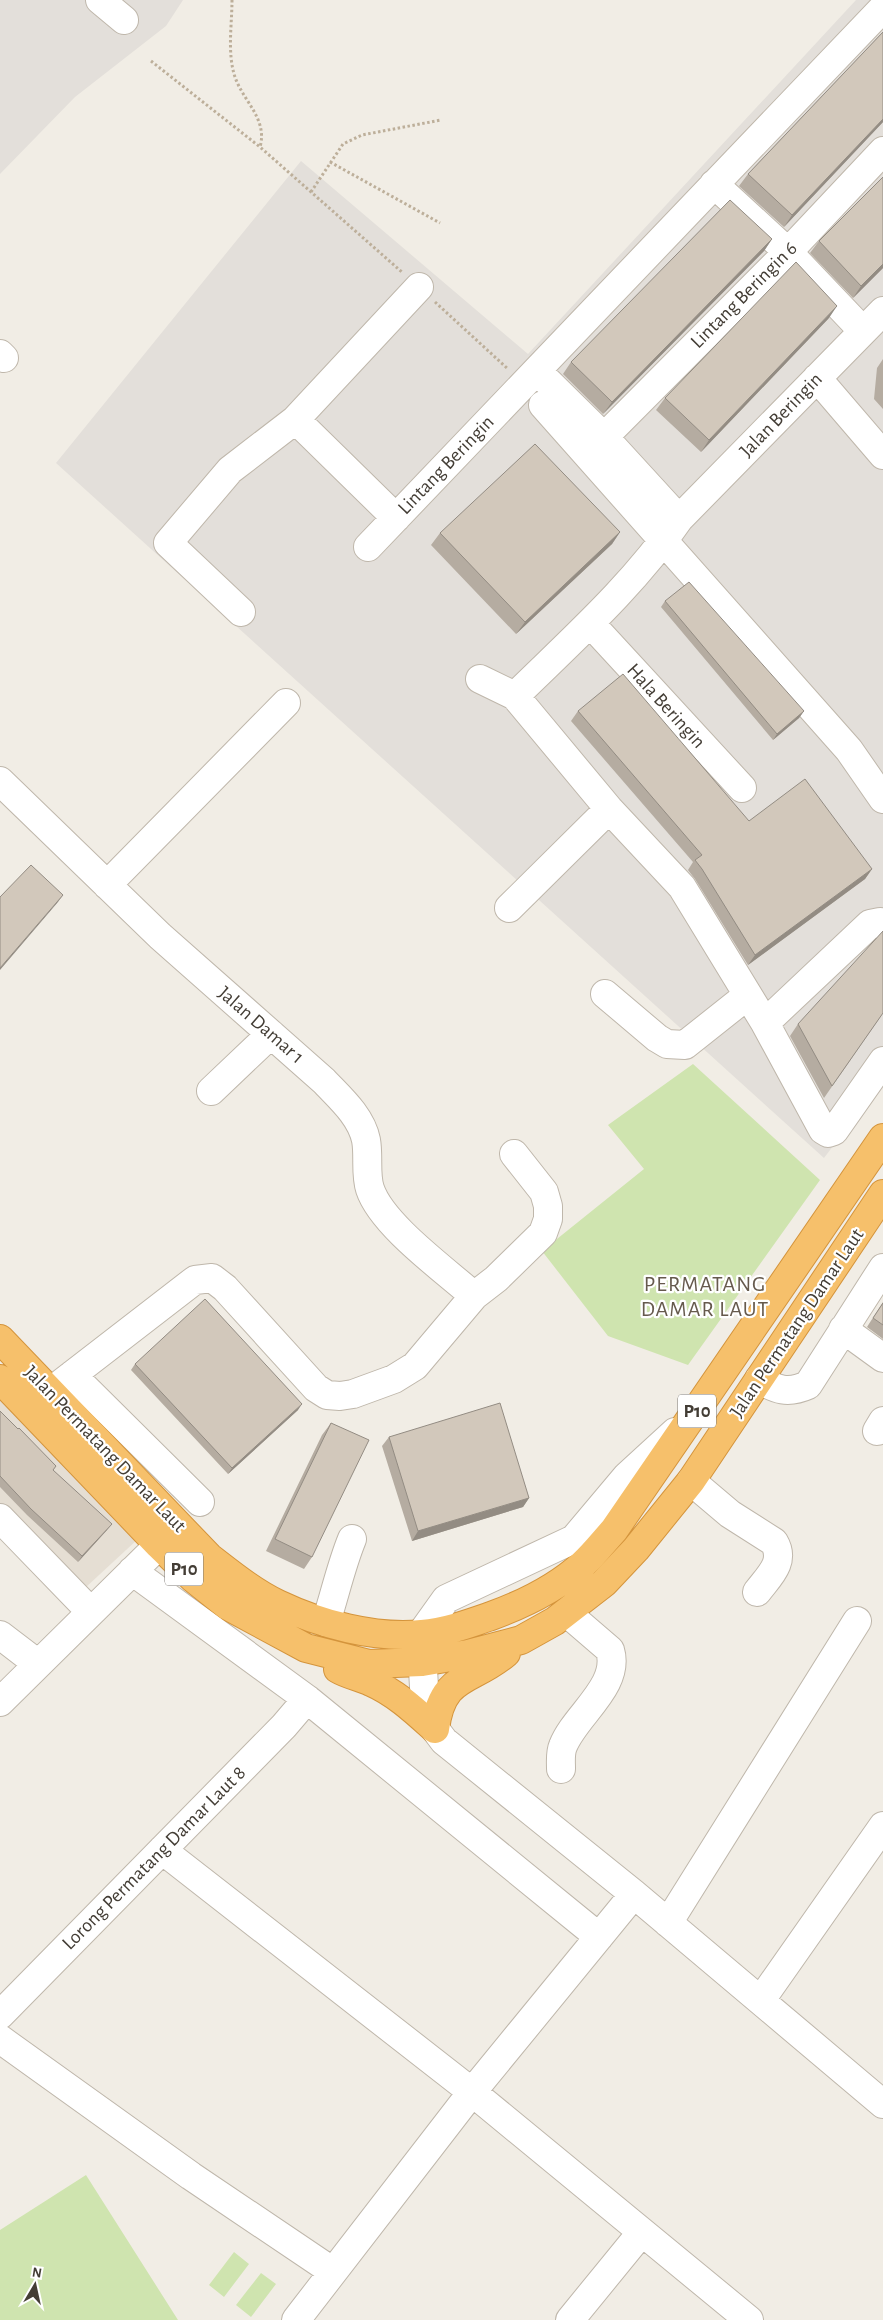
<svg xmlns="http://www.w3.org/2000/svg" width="883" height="2320" viewBox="0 0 883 2320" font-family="'Alegreya Sans',sans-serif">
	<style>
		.residential { fill: #e5ded3 }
		.industrial { fill: #e3dfda }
		.green { fill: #cfe4af }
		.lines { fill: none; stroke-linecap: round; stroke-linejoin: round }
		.minor-casing { stroke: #bfb7ab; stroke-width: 30 }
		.highway-casing { stroke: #d4943c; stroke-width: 30 }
		.path { stroke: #bdaf9a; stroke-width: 3; stroke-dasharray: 2.5 2.5; stroke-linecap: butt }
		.minor { stroke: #fff; stroke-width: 28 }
		.highway { stroke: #f6c06b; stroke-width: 28 }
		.wall { fill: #b5aca1 }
		.shaded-wall { fill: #938c83 }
		.building { fill: #d2c8bb; stroke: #938c83 }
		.labels { text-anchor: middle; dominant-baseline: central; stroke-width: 4.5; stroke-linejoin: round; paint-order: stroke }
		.shield { fill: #fff; stroke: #7b7772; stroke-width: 1 }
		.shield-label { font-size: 19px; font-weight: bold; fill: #433d35 }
		.street-label { font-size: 20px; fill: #433d35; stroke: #fff }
		.quarter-label { font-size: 22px; letter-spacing: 1px; fill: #665a4d; stroke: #fff }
	</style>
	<rect width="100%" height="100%" fill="#f1ede5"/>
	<path class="residential" d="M0,1400L139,1538L72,1600L0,1528Z"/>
	<path class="industrial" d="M0,0H183L166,26L75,97L0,174Z
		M856,0H883V1080L824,1158L56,463L301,161L528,354Z"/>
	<path class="green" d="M693,1064L820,1180L688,1365L608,1336L542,1251L644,1169L608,1125Z
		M86,2175L178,2320H0V2230Z
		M234,2252L249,2264L224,2297L209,2285Z
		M261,2273L276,2284L251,2317L236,2305Z"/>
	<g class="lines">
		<g class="minor-casing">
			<path id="minor" d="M100,0L124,20
				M714,184L788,252L863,331
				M0,354L4,358
				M537,371L604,437L679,519
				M817,378L883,455
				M543,405L849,750L883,799
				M296,420L396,518
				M604,437L788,252L883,151
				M368,547L883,8
				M241,612L168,543L230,470L295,420L419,287
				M590,623L742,788
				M480,679L515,696L609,809L682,887L765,1023L823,1130L828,1133L834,1131L883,1061
				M515,696C572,640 634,585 679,519L883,311
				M0,781L160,936L324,1081C340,1098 361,1116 366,1140C369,1156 365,1174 370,1189C382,1225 445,1270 474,1296
				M107,885L286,703
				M509,908L609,809
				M605,994L657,1038L667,1044L685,1045L748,995
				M765,1023L870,924L880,922L883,925
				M211,1091L271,1034
				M843,1329L883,1358
				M72,1375L200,1502
				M759,1379C776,1390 788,1394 808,1385L883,1268
				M50,1392L195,1280L212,1278L225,1288L316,1388L327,1395L340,1396L353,1394L394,1379L415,1366L474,1296L496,1279L543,1233L548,1219V1206L544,1192L514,1154
				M877,1431L883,1421
				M675,1432L627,1476L574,1539L446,1599L421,1634L424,1687L427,1708L435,1729L444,1741L634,1894L883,2104
				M691,1481L730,1514L774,1542C786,1562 769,1576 757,1592
				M0,1518L91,1612
				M132,1571L307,1699L599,1937
				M326,1622C335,1594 341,1566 352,1539
				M0,1635L38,1664
				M0,1702L159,1545
				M561,1769C561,1761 560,1753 563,1746C575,1715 621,1686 610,1650L567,1613
				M162,1850L472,2092L749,2320
				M668,1923L857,1621
				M761,2000L883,1826
				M0,2015L284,1726L307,1699
				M0,2039L191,2176L332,2271
				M296,2320L472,2092L634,1894
				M570,2320L641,2233"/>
		</g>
		<g class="highway-casing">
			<path id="highway" d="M0,1339L209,1557C231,1574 253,1592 278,1604C320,1624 375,1639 422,1634C446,1632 468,1624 491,1616C524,1604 557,1588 583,1564C594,1554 604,1541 614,1530L883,1138
				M0,1379L159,1545L193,1578L228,1606L306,1648L369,1664L422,1662L468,1654L521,1640L555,1621L604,1583L636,1549L691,1481L883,1194
				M338,1669C348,1675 361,1677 371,1682C396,1693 415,1711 435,1729
				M435,1729C442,1673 471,1683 506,1653"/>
		</g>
		<path class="path" d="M232,0C232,25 227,53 235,77C243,101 268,119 260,147
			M151,61L260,147L403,273
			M330,162L440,223
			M311,192L343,144L362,135L441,120
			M435,302L508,369"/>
		<use href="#minor" class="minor"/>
		<use href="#highway" class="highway"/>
	</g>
	<path class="wall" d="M883,32V122L784,227L739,186L748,174Z
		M772,239L764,251L603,414L563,374L571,362Z
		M819,241L883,268L853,298L810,253Z
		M829,318L701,452L656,410L665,398Z
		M883,359V409L874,399L877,368Z
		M620,532L612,544L516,634L431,545L440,533Z
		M665,601L804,711L799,718L773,740L661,607Z
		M578,711L749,821L872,869L865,879L748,965L695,879L688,870L693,862L571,721Z
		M883,1013L824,1098L790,1036L798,1024Z
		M883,1302V1339L867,1327Z
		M135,1364L298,1410L228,1474L131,1370Z
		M0,1411L56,1466L53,1470L107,1530L78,1562L27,1515L0,1487Z
		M331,1423L312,1557L304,1569L266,1551L322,1435Z
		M389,1437L529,1498L523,1507L412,1541L382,1446Z"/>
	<path class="shaded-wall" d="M883,119V122L784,227L792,215Z
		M772,239L764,251L603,414L612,402Z
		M883,264V268L853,298L861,286Z
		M837,306L829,318L701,452L709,440Z
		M620,532L612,544L516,634L525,622Z
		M804,711L799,718L773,740L777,734Z
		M872,869L865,879L748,965L755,955Z
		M63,895L58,902L0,970V968Z
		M302,1404L298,1410L228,1474L232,1468Z
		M529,1498L523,1507L412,1541L418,1531Z
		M112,1524L107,1530L78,1562L82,1556Z"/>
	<path class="building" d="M883,32V119L792,215L748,174Z
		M883,177V264L861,286L819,241Z
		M730,200L772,239L612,402L571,362Z
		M796,262L837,306L709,440L665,398Z
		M535,444L620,532L525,622L440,533Z
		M689,582L804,711L777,734L665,601Z
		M623,674L749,821L805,779L872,869L755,955L702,869L695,860L702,855L578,711Z
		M31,865L63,895L0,968V897Z
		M883,931V1013L832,1086L798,1024Z
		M205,1299L302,1404L232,1468L135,1364Z
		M883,1303V1325L873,1318Z
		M500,1403L529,1498L418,1531L389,1437Z
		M0,1411L18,1429L19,1428L56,1466L53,1470L112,1524L82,1556L31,1509L0,1476Z
		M331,1423L369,1440L312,1557L275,1539Z"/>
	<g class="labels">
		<g class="shield">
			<rect x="678" y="1394.5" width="38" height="33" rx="4"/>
			<rect x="165" y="1552.5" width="38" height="33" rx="4"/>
		</g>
		<g class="shield-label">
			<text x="697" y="1411">P10</text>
			<text x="184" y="1569">P10</text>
		</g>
		<g class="street-label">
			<text transform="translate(744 295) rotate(-45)">Lintang Beringin 6</text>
			<text transform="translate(781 415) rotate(-46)">Jalan Beringin</text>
			<text transform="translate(446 465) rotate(-46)">Lintang Beringin</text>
			<text transform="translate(666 706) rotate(48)">Hala Beringin</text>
			<text transform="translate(261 1025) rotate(41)">Jalan Damar 1</text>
			<text transform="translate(797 1323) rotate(-56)">Jalan Permatang Damar Laut</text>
			<text transform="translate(105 1449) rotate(46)">Jalan Permatang Damar Laut</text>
			<text transform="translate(154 1858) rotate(-45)">Lorong Permatang Damar Laut 8</text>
		</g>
		<g class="quarter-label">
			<text x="705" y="1284">PERMATANG<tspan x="705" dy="25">DAMAR LAUT</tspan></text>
		</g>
	</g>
	<g transform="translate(35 2285) rotate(9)" stroke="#ffffff" stroke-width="4" paint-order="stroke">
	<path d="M0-4L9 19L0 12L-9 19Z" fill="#433d35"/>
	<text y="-8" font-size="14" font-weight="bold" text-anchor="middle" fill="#433d35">N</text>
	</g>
</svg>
